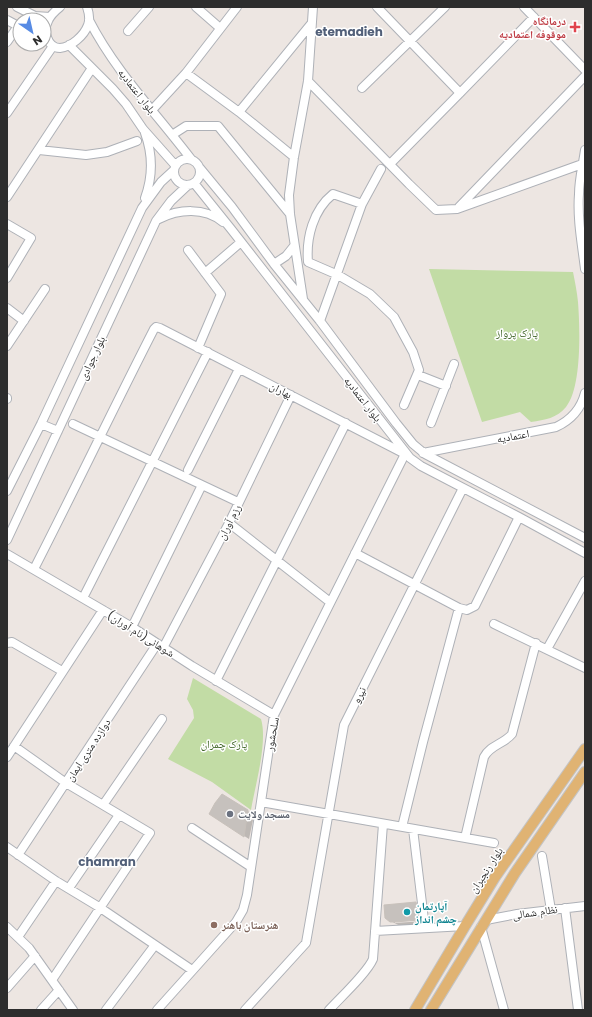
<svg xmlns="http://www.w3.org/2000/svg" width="592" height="1017" viewBox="0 0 592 1017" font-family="Poppins,'Noto Naskh Arabic',sans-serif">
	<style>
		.green { fill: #c2dca5 }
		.shadow { fill: #0003; fill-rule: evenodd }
		.building { fill: #c6c1bd; stroke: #c8c1bb }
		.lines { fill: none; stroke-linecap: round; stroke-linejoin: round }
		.minor-casing { stroke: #aeb1b7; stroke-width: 10 }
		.major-casing { stroke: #c4c4c4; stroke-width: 12 }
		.minor { stroke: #fff; stroke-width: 8 }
		.major { stroke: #e0b373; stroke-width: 10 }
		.health-dot { fill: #e0444e; stroke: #fff; stroke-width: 1.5 }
		.worship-dot { fill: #6b7280; stroke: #fff; stroke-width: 1.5 }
		.culture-dot { fill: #0f9aa8; stroke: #fff; stroke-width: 1.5 }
		.education-dot { fill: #8d6e63; stroke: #fff; stroke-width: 1.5 }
		.labels { text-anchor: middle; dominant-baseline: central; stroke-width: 3; stroke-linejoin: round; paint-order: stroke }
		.health-label { font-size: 11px; font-weight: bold; fill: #be3a42; stroke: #fff; text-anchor: end }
		.street-label { font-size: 11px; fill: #2d2d2d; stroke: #fff }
		.park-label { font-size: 11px; fill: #3d6324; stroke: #fff }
		.worship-label { font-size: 11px; font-weight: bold; fill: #5b616d; stroke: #fff; text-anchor: start }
		.culture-label { font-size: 11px; font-weight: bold; fill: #0d838f; stroke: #fff; text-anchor: start }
		.education-label { font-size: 11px; font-weight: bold; fill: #785e54; stroke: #fff; text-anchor: start }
		.neighbourhood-label { font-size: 12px; font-weight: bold; fill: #526079; stroke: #fff }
	</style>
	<rect width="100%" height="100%" fill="#ede6e2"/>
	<path class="green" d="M429,269L573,272C575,282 577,292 578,302C580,327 582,388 566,407C557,418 545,420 531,422L520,412L482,422Z
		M193,678L261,719C268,742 255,786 251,810L212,782L168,759L194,718L193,710L187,699Z"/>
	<path class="shadow" d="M229,799L254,815L249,839L210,814Z
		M416,903L427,909L429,926L402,927L387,919ZM423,919L424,921L395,923V921Z"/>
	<path class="building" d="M222,794L248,810L244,837L209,814L215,803Z
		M416,902L419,920L395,922H390L385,918L384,905Z"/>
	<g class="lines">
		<g class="minor-casing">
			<path id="minor" d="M17,7L35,16L50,17
				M60,7C55,11 50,16 48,21C43,30 47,48 60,48C71,47 84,36 88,25C90,20 89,13 87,7
				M196,7L220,28
				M377,7L460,93
				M524,7L585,70
				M7,20L20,27
				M89,20C115,71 156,113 191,159
				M128,31L149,7
				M7,42L18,26
				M69,45L113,89L126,104L143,129L175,165
				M186,73L239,112L294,157
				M308,81L409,184L436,210L457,209L585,163
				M362,88L445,7
				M152,110L186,73L237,7
				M239,112L311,24
				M7,113L53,46
				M145,133C153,155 153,176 145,198
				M172,135L186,126H218L290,214
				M39,150L86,155L107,152L137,141
				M585,150C583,165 579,179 579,194C577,219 582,244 585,269
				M174 172a13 13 0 1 1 26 0a13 13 0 1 1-26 0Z
				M390,164L460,93L534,17
				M199,167L232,207L274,264L320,321L396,423L413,444L425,454L585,538
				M194,183L231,229L410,458L421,466L519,517L585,553
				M7,197L92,68
				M362,204L333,194C313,210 306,238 308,262L338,275L370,294L394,317L413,352L419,370L404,405
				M459,207L585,76
				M159,219C179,209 204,207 223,222
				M7,224L31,238L7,278
				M188,250L221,294L198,348
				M274,264L286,256L294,246
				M205,273L241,242
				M303,299L290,214L289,195L294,157L308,81L313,7
				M7,308L24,321
				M320,321L362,204L381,169
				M7,346L45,289
				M418,375L446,386
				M7,398V399
				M431,423L454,364
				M41,424L58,431
				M73,424L238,502
				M423,453L556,427C571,420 581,409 585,393
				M188,470L239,369
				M7,491L41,424L142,208L161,182L173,171
				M229,523L330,602
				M7,540L156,221L171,201L188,185
				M355,553L459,608L467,610L475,606L519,517
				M7,554L132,627L192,666L274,715
				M34,569C75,489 113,409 154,329L156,327L160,328L405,454L274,715L247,895L243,910L236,922L157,1010
				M83,598L208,352
				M494,624L585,668
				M132,627L202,485
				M7,643L12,642L62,671
				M163,648L229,523L291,395
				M547,649L585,581
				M216,681L346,423
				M14,746L66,783L150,833L52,980
				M7,757L103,610
				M261,802L494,843
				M103,805L162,719
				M402,827L423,742L459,608
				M192,828L251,867
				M413,829L425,928
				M465,838L484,757C490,745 504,744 512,734L536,643
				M7,847L56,881L99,907L192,970
				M18,855L157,644
				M542,856L551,910
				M69,888L119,815
				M565,908L578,1010
				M486,920L517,914L585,906
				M7,927L29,948L73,1010
				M481,927L504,1010
				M375,931L465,926
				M18,937L56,881
				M7,988L35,956
				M41,1010L59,990
				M106,1010L155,945
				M245,1010L306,943L344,725L463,488
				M329,1010C341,997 367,973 373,959L383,824"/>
		</g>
		<g class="major-casing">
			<path id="major" d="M415,1010L465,926L495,877L585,749
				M431,1010L515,873L585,772"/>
		</g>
		<use href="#minor" class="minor"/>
		<use href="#major" class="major"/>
	</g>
	<path class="health-dot" d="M573 21h4v4h4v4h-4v4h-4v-4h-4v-4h4z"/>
	<circle class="worship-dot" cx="230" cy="814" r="4"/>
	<circle class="culture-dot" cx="407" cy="912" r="4"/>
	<circle class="education-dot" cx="214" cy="925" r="4"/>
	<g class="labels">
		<g class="health-label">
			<text x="566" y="21">درمانگاه<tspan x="566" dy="13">موقوفه اعتمادیه</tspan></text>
		</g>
		<g class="street-label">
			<text transform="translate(137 91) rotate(52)">بلوار اعتمادیه</text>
			<text transform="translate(92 358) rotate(-65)">بلوار جوادی</text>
			<text transform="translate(281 390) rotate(27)">بهاران</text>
			<text transform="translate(363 399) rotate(52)">بلوار اعتمادیه</text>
			<text transform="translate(513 436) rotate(-10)">اعتمادیه</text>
			<text transform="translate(229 522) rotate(-63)">رزم آوران</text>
			<text transform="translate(141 634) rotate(32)">شوهانی(نام آوران)</text>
			<text transform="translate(359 695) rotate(-63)">نیرو</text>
			<text transform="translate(272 734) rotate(-80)">سلحشور</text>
			<text transform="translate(88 750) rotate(-57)">دوازده متری ایمان</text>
			<text transform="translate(486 870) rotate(-57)">بلوار رنجبران</text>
			<text transform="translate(535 912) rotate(-8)">نظام شمالی</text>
		</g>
		<g class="park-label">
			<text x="517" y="333">پارک پرواز</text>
			<text x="224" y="744">پارک چمران</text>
		</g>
		<g class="worship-label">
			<text x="238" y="814">مسجد ولایت</text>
		</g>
		<g class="culture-label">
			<text x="415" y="906">آپارتمان<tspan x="415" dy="13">چشم انداز</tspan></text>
		</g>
		<g class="education-label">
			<text x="222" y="925">هنرستان باهنر</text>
		</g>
		<g class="neighbourhood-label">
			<text x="349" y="31">etemadieh</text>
			<text x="107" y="861">chamran</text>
		</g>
	</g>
	<rect width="592" height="1017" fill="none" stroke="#2d2d2d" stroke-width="16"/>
	<g transform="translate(32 32) rotate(146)"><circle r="19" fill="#ffffff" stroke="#ababab"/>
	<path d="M0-3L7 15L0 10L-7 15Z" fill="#578be4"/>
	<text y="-6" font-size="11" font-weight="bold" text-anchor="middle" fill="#2d2d2d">N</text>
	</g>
</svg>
